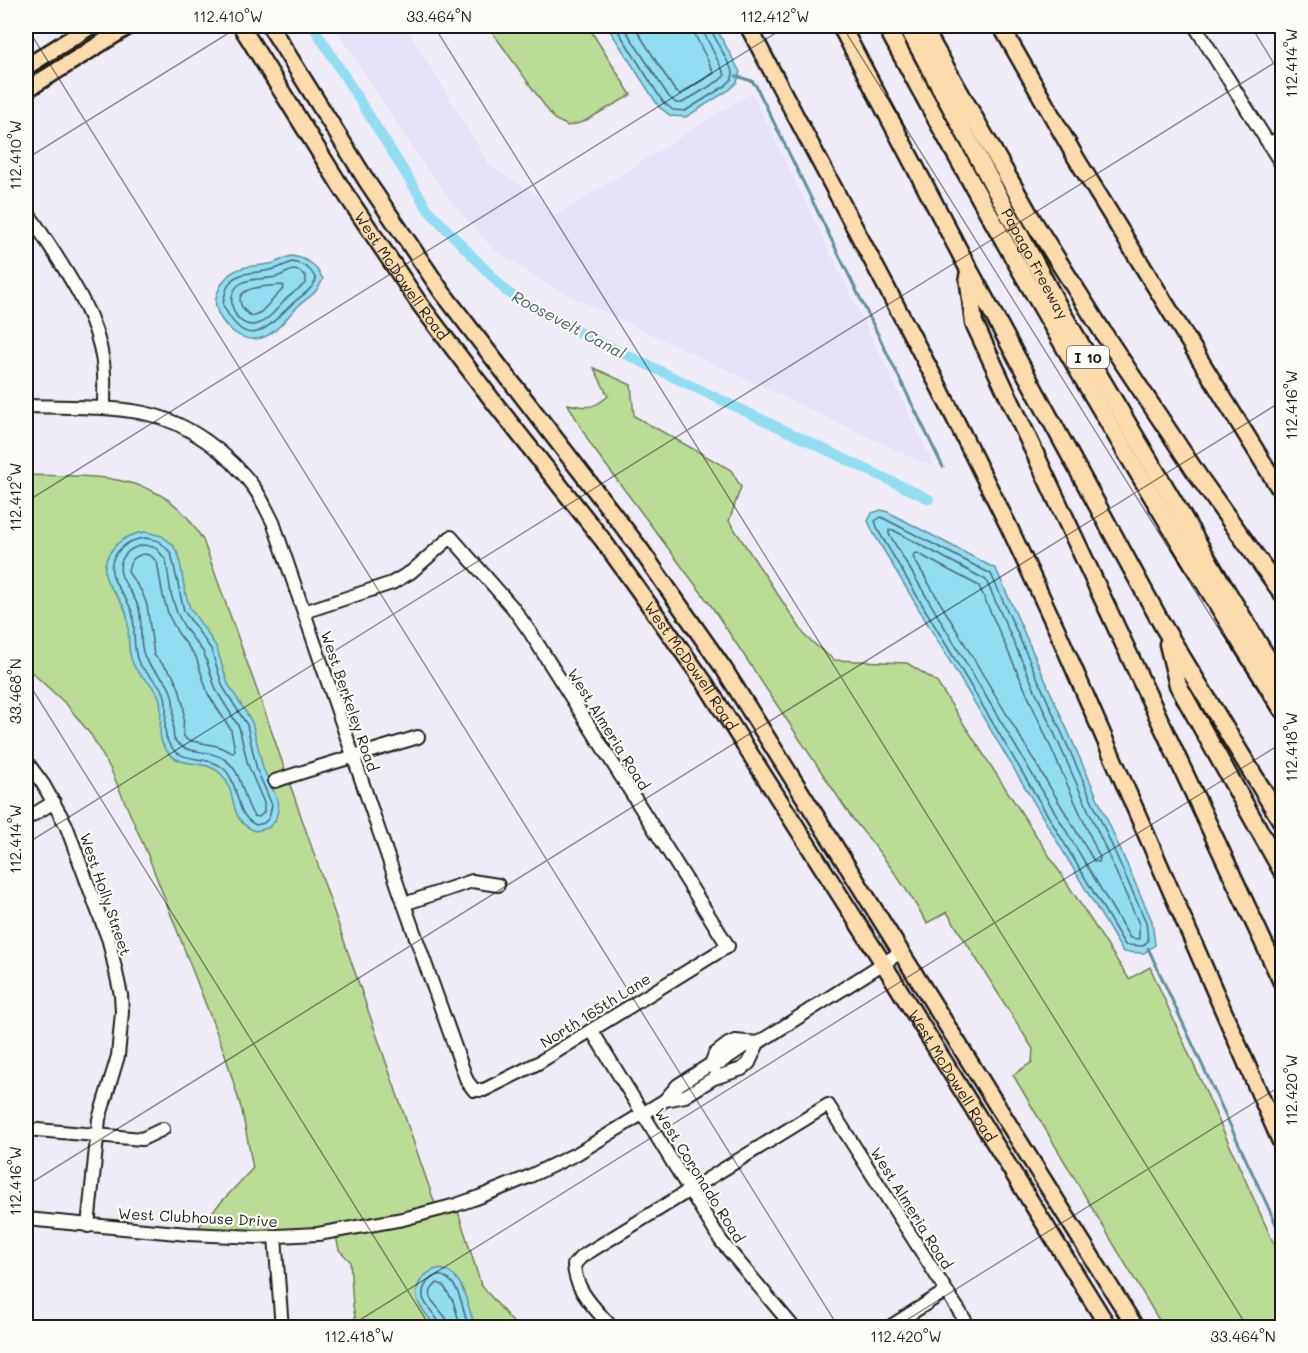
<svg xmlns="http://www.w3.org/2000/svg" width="1308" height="1353" viewBox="0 0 1308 1353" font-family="Mali,sans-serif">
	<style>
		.built { fill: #e6e1f7 }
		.grass { fill: #bbdc95; stroke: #6c7c58; stroke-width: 1.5 }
		.water { fill: #91ddf2; stroke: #62909c; stroke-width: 1.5 }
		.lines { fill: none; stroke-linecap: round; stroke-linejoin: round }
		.shore { stroke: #4b6972; stroke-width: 1.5 }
		.stream { stroke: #62909c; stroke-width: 3 }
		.canal { stroke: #91ddf2; stroke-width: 10 }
		.minor-casing { stroke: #1c1c1c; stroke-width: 16 }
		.major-casing { stroke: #1c1c1c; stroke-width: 20 }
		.highway-casing { stroke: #1c1c1c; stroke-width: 21 }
		.minor { stroke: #fdfcf7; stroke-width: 12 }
		.major { stroke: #fcdcac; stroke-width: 15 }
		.highway { stroke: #fcdcac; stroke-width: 16 }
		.ticks { fill: none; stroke: #1c1c1c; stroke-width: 1.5; stroke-opacity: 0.45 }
		.labels { text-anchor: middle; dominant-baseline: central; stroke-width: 4.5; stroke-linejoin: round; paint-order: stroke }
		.shield { fill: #fdfcf7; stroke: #605f5e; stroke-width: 1.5 }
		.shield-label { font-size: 14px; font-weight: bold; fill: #1c1c1c }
		.street-label { font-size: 15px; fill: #1c1c1c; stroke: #fdfcf7 }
		.water-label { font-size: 16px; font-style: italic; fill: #456067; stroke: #fdfcf7 }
		.neatline { fill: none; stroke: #1c1c1c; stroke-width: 2 }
		.ticks-label { font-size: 15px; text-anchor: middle; fill: #1c1c1c }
	</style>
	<rect width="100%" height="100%" fill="#f0ecf7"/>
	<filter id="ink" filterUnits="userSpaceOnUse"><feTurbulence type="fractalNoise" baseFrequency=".0167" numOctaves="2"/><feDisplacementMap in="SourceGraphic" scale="12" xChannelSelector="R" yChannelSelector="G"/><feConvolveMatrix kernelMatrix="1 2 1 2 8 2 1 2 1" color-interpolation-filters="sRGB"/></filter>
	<g filter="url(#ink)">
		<path class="built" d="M334,26H406L490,166L539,196L553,217L752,92L934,465L931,466L923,463L549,286L492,248L450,200L412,148Z"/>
		<path class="grass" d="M488,26H588L631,95L583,122L568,126L554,119Z
			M594,368L631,385L634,416L731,470L741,487L729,521L806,637L834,660L907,663L936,681L1129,979L1150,967L1282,1262V1327H1163L1013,1075L1032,1062L1033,1049L947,912L927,923C905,885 880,851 852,818L712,607L591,445L568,404C586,408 594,409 608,396Z
			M26,475C80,477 148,470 187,517C193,524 198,532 203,540L266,715L434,1201L438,1210L456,1205L481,1285L517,1327H357L353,1306L350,1261L339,1250L335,1231L199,1235V1226L253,1168L242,1111L225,1054L147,853L111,770L91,735L67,705L26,667Z"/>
		<path class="water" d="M607,26H715L740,72L737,82L729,90L686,117L671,116L659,107Z
			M291,256C307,258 315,264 323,279C314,298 308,296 295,309C285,320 272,338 256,339C238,341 220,323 216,307C214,295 222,281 230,274C242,264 259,267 274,263C279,261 285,258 291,256Z
			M881,510L888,512L996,569L1152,921L1155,945L1144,953L1123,952L874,534L868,521L872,513Z
			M146,532L162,536L173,545L179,556L185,592L190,608L216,646L228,684L252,722L263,768L277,799L278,811L275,821L268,828L255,831C227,820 238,793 222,775C207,758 180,770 166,750C154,734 165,715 159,697C154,683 140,678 134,666C125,649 131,629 126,612C122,600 112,592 107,581C97,555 123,533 146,532Z
			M437,1269C466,1270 466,1308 476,1327H436C426,1312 408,1300 421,1280C425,1274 430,1271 437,1269Z"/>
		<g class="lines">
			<path class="shore" d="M615,26L663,102L673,110L685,111L725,86L732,79L733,72L711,30L710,26
				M623,26L669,97L676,103H682L720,80L725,75L704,33L703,26
				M634,26L675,91L680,94L714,73L696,37L694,26
				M292,262C304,264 311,268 316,280C311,291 302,295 293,303C265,330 247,353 223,305C228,266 245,277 274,269C280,268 286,264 292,262Z
				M293,270L299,271L306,276V283C300,288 294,292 288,297C278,307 270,320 257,324C236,331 222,296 240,284C250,277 264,280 276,277C282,275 287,272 293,270Z
				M281,285L284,286L283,289L261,312L252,316C247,314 245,312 242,307C231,285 269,287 281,285Z
				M881,517L991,574L1146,922L1148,941L1143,946L1125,945L879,532L875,521Z
				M889,530H893L986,580L1139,924V939L1130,938L889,534Z
				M146,538L159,541L171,553L184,611L211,649L223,687L247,725L257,770L272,805L269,818L264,823L256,825C233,815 241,783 223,768C207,754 179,765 168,742C161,727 170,709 164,693C158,680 144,674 138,661C132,647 136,628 132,612C128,598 116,589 113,576C106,555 127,539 146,538Z
				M145,545L156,548L166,560L171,594L177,613L185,628L204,653L216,690L239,727L248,765L264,803V812L259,817L254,816C241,798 244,772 224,759C208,748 185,756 174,739C171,723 177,708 171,692C166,677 153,672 146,660C138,645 143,625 139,609C134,590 110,574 125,555C130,548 137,546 145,545Z
				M917,553L979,586L1100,858L1099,862L1094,861L913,557L914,554Z
				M145,554L151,556L157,562L163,596L169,616L178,633L196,657L208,694L231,730L235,750L233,753L217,746L187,740L183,735L184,708L179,688L172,674L154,655L147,605L142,592L128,572C129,561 135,555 145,554Z
				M441,1328C438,1311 414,1303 426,1284C429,1279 432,1277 438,1275C461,1278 462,1311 469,1328
				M448,1328L446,1318L430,1298L431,1290L437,1283L443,1285L453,1301L461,1328"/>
			<path class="stream" d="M736,76L752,81L756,86L943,467
				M1148,948L1282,1237"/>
			<path class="canal" d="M313,26L429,211L507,292L564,325L929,499"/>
			<g class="minor-casing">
				<path id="minor" d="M1195,26L1282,165
					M1269,144L1282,136
					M26,211L35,223C62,266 96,310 103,362C105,377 104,393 104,408
					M26,406C65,407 106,406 144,413C188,422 230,454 255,489C262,499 267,511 273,522L404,904L467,1081L474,1090H484L538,1063L728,946L530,632L513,608L451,537L411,572L392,583L304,612
					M26,761L43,784L66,825L109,941L121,995L122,1012L118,1056L99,1119L88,1226
					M275,781C323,765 370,752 418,737
					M26,819L54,802
					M404,904L472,881L498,885
					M592,1031L721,1241L794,1328
					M714,1069L711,1064L721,1062L749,1043
					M665,1100L685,1096L714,1078L742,1069L749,1063L758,1043
					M26,1129L142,1139L163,1129
					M26,1219L188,1234L257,1237L318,1234L403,1219L456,1205L479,1197L528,1177L578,1153L665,1100L678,1085L711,1064L715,1054L728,1044L735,1041L758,1043L901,952
					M275,1237L282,1328
					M612,1328C596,1309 575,1291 574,1265L581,1257L828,1105L970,1328
					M888,1328L946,1291"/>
			</g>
			<g class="major-casing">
				<g id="major">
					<path id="s1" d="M241,26L343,190L419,303L493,401L602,539L705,683L883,963L1109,1328"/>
					<path d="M270,26L368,183L442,292L638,546L724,669L1136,1328"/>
					<path d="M748,26L937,383L1009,527L1057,630L1282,1145"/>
					<path d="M1001,26L1076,158L1282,493"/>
					<path d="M26,67L91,26"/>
					<path d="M26,90L129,26"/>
				</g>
			</g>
			<g class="highway-casing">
				<g id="highway">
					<path d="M841,26L967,266L1163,626L1282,822"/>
					<path d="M886,26C1010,258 1143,486 1282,709"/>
					<path id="s2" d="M907,26L1061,311L1220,580L1282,682"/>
					<path d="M922,26L1033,221L1104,334L1201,480L1282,593"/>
					<path d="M968,276L974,323L1282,982"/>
					<path d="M1168,644L1178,685L1282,871"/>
				</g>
			</g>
			<use href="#minor" class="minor"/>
			<use href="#major" class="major"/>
			<use href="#highway" class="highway"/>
		</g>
	</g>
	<path class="ticks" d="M26,26L839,1328M434,26L1248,1328M842,26L1282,730M1251,26L1282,77M26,159L240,26M26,502L787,26M26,679L431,1328M26,844L1282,58M26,1186L1282,401M347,1328L1282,743M894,1328L1282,1085"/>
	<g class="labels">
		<rect class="shield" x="1067" y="346" width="42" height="22" rx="4.5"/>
		<g class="shield-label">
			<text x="1088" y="357">I 10</text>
		</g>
		<g class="street-label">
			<text stroke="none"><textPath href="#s2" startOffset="270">Papago Freeway</textPath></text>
			<text stroke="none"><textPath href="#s1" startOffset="297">West McDowell Road</textPath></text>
			<text stroke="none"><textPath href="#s1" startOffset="783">West McDowell Road</textPath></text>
			<text transform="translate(350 701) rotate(71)">West Berkeley Road</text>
			<text transform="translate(609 729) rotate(58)">West Almeria Road</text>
			<text transform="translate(106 894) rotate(71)">West Holly Street</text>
			<text transform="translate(595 1010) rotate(-32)">North 165th Lane</text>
			<text stroke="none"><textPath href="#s1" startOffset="1269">West McDowell Road</textPath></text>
			<text transform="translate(700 1175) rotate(58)">West Coronado Road</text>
			<text transform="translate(912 1208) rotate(58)">West Almeria Road</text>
			<text transform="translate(198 1217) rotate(3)">West Clubhouse Drive</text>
		</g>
		<g class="water-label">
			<text transform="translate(569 324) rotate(28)">Roosevelt Canal</text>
		</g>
	</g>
	<rect width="1308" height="1353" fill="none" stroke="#fdfcf7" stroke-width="66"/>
	<rect x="33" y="33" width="1242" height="1287" class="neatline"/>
	<g class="ticks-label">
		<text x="228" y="22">112.410°W</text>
		<text x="439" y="22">33.464°N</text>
		<text x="775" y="22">112.412°W</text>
		<text transform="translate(1292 63) rotate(-90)" y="5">112.414°W</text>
		<text transform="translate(16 155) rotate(-90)" y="5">112.410°W</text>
		<text transform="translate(1292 405) rotate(-90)" y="5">112.416°W</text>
		<text transform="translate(16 497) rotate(-90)" y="5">112.412°W</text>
		<text transform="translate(16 691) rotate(-90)" y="5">33.468°N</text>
		<text transform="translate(1292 747) rotate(-90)" y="5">112.418°W</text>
		<text transform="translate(16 839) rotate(-90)" y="5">112.414°W</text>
		<text transform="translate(1292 1090) rotate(-90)" y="5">112.420°W</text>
		<text transform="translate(16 1181) rotate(-90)" y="5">112.416°W</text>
		<text x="359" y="1342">112.418°W</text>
		<text x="906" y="1342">112.420°W</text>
		<text x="1243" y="1342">33.464°N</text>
	</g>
</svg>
